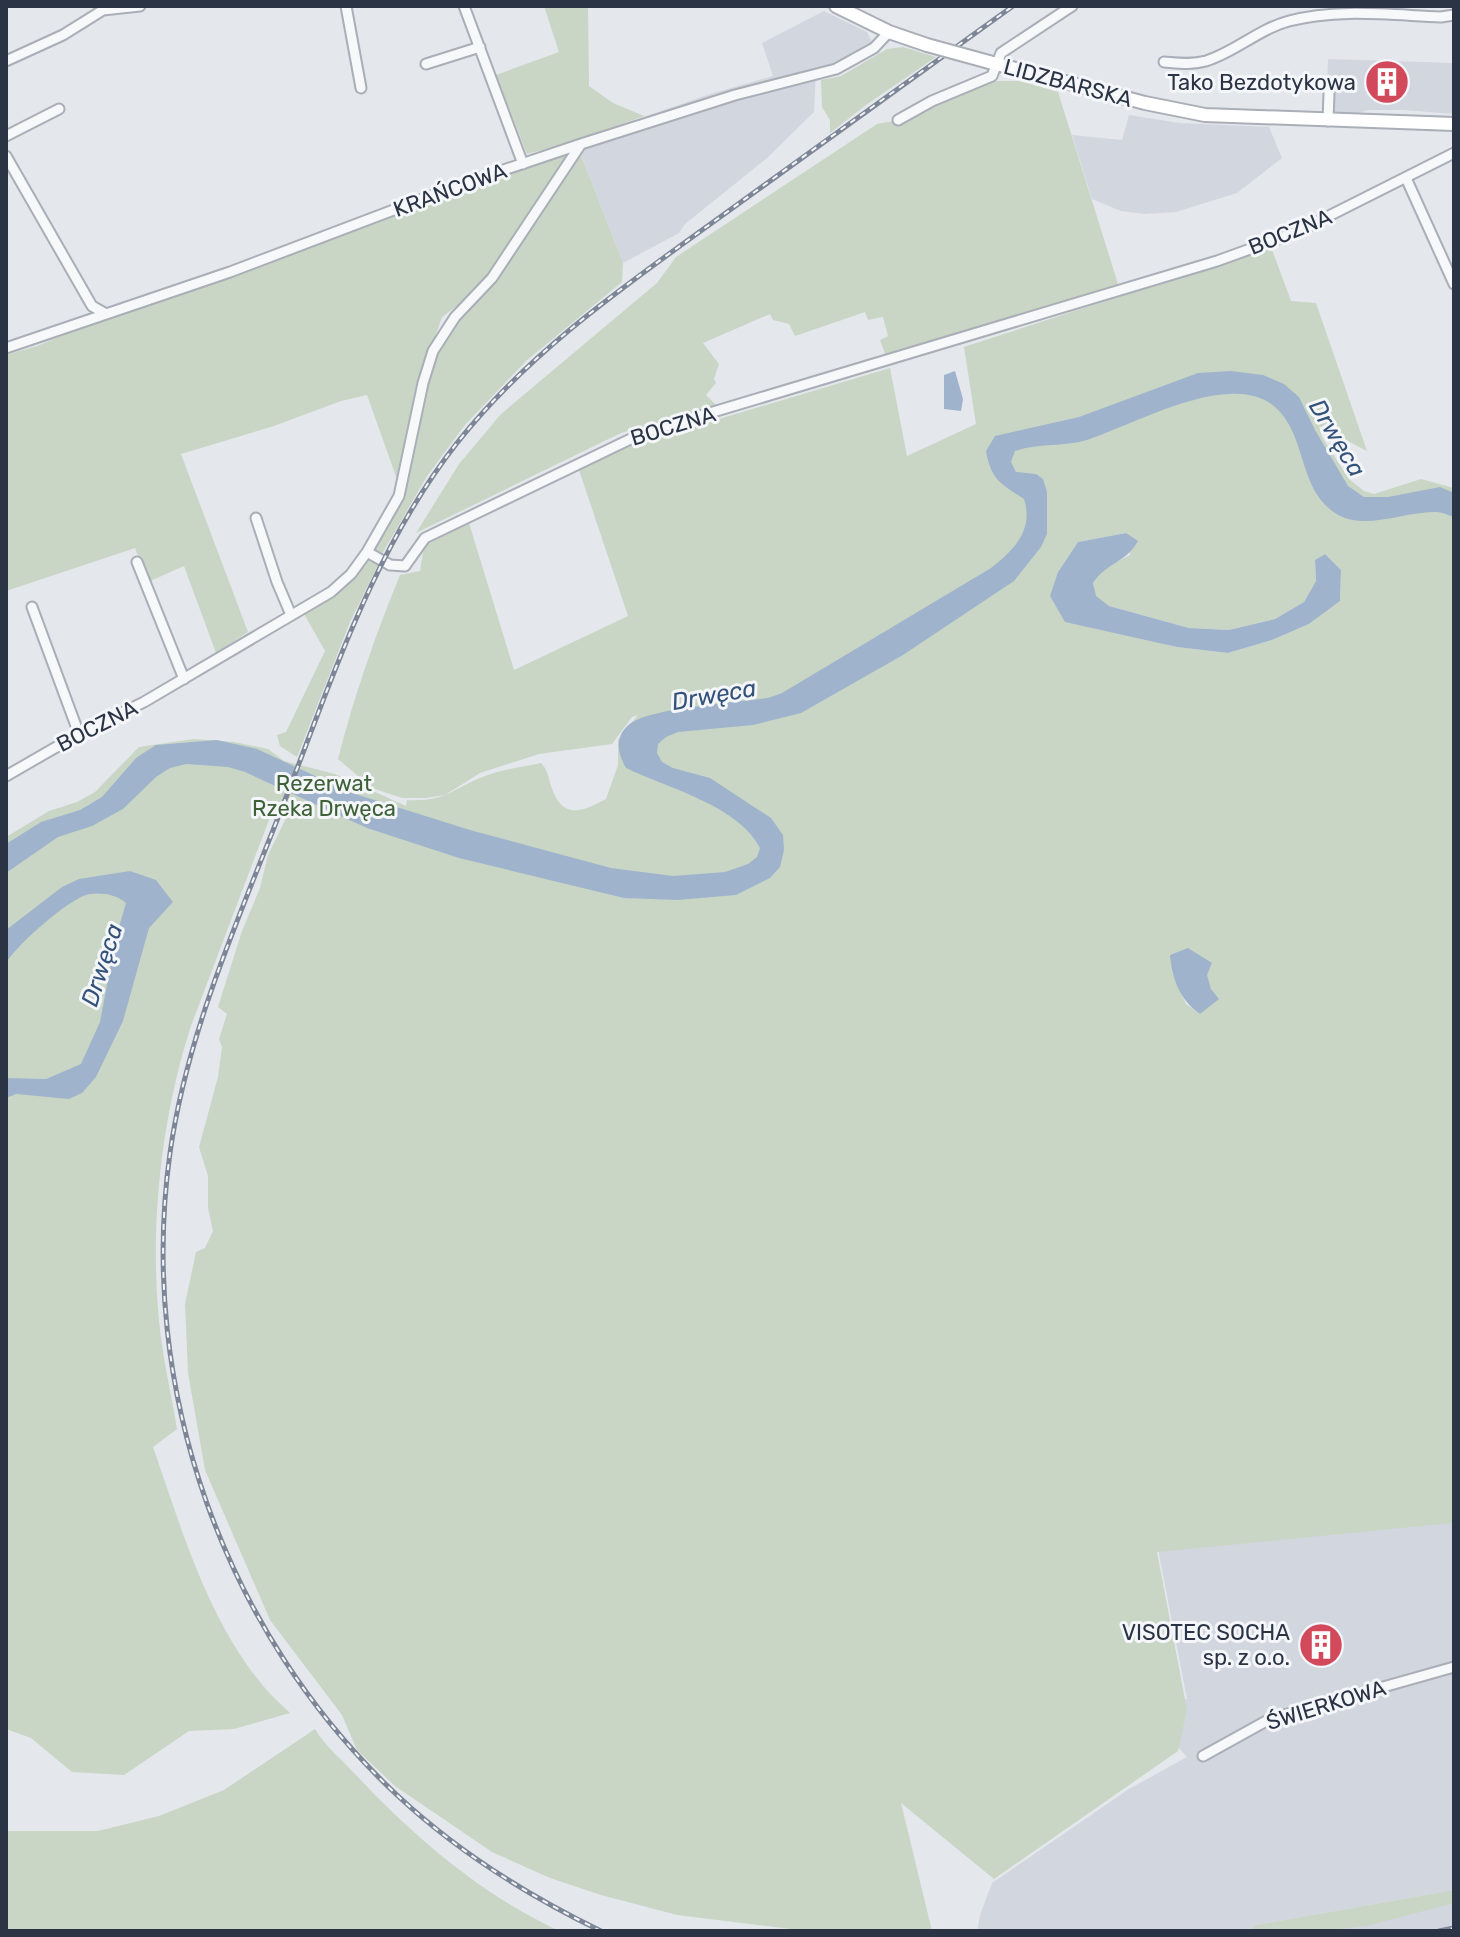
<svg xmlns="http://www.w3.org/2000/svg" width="1460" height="1937" viewBox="0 0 1460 1937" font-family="Rubik,sans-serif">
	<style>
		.built { fill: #d2d6de }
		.green { fill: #c9d6c5; fill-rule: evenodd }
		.water { fill: #9fb4cc }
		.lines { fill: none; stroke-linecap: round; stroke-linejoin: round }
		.street-casing { stroke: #a9aeb7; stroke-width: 13 }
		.secondary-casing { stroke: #a9aeb7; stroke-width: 16 }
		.street { stroke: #f7f8fa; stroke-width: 9 }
		.secondary { stroke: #fff; stroke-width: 12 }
		.rail-casing { stroke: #7d8696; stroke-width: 5 }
		.rail { stroke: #f4f6f9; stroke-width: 2; stroke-dasharray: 6; stroke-linecap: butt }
		.secondary-bridge-casing { stroke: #a9aeb7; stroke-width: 16; stroke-linecap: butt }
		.secondary-bridge { stroke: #fff; stroke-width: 12 }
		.labels { text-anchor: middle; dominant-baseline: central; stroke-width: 6; stroke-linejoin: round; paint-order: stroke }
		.poi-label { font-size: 22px; fill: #2b3445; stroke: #f4f6f9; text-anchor: end }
		.street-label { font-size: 22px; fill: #2b3445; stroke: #f4f6f9 }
		.park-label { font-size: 22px; fill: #3f6138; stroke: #f4f6f9 }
		.water-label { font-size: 24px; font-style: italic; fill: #34527a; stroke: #f4f6f9 }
	</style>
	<rect width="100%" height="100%" fill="#e4e7ec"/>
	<path class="built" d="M824,11L867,32L873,44L839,65L816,71L814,112L767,158L685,224L679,233L623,263L576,141L707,95L773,76L762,43Z
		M1328,59L1454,63V114L1404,110H1368L1356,114L1326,111Z
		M1129,115L1179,123L1269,127L1282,158L1237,193L1176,212L1145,214L1121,211L1092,199L1072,135L1122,140Z
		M1454,1519V1890L1256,1925L1249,1931H977L980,1915L992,1883L1129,1789L1187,1757L1172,1740L1044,1746L1187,1699L1158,1549Z
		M1454,1898V1931H1256Z"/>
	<path class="green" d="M544,6H588L589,86L613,103L644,116L576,141L527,154L496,75L559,52Z
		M903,47L936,57L866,105L830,133V120L822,107L821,80L841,76L887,49Z
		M989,81H1020L1058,92L1118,284L945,340L885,354L880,340L888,336L883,317L868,320L865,312L795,336L789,324L773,320L770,314L703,343L719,364L714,379L716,383L706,395L716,405L621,433L416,533L459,464L501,414L657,283L676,257L877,124L905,119Z
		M580,152L623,263L622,282L526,361L465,425L427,476L382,554L374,550L376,542L397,508L435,352L446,331L491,283Z
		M570,154L492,272L475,292L442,317L416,391L398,482L367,395L341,401L274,426L181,454L248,632L216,653L184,566L148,582L135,548L6,591V355L37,346L99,320L334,238L440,197Z
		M1271,247L1291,301L1316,303L1367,451L1319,426L1322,437L1349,479L1364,491L1374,494L1421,479L1454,488V1528L1452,1523L1157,1552L1187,1710L1178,1751L994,1879L901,1803L932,1931H807L677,1915L601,1895L550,1878L492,1852L395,1786L357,1750L342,1715L270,1620L205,1470L188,1373L185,1304L196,1252L205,1248L213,1231L208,1208V1176L199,1147L218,1077L222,1047L219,1039L227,1014L218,1007L242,931L260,888L268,855L289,812L275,804L191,1026C160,1121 148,1238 161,1338C165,1368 172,1398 177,1429L153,1447C181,1527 206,1615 260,1682C269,1694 280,1703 290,1713L234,1729L189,1731L124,1775L72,1772L31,1738L6,1729V837L49,811L77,802L95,792L139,747L194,739L234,742L268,749L284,761L335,774L406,806L407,800C447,802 451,789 485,776C502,769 523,767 541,763C548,770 548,777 551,786C562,819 580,813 606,799L618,765V740L638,715L632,717L612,744L539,754L480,773L445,795L426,798H402L372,788L338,759C354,696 375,636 400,575L420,571L424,546L469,523L514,670L628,616L579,470L632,445L890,368L907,456L976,424L964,347ZM1126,533L1130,555L1102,569L1093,583L1095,596L1109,606L1189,628L1229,630L1275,619L1304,602L1316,581L1315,560L1325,554L1341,570L1340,601L1309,624L1272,640L1228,653L1177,647L1143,638L1058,572L1078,542ZM1212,963L1206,975L1211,989L1200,1014L1186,1004L1172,972Z
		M366,560L378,565L350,622L297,757L280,746L277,735L286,732L325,651L303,612Z
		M315,1729C326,1747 342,1760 356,1775C414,1837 482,1895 559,1931H6V1831H98L159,1816L224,1790Z
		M1454,1890V1903L1367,1926L1321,1931H1249L1256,1925Z"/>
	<path class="water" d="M955,371L963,399L961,411L944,409V375Z
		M1231,371L1263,375L1284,384L1299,397L1315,430L1348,486L1364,497H1388L1440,487L1454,493V517C1448,515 1442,512 1436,512C1405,511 1363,532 1335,513C1300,490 1306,442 1281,413C1239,363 1135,425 1087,440C1063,447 1038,443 1015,451L1011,462L1016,472L1036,474L1043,479L1047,492V534L1041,547L1014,581L903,655L801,713L753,725L678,732L666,737L658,744L657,753L662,762L673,768L710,778L771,818L783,835L784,850L780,867L770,878L736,895L677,900L624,898L459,858L367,828L245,772L228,767L186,764L170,768L156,777L123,809L92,826L58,837L6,873V844L41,822L80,810L102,797L136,758L156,745L217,740L257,749L352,793L470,830L611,868L673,876L725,872L748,864L757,857L760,848C738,805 667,788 626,768C617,753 614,735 631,723C653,708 737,702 768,698L782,693L991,568C1014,550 1034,530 1024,499C1001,484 991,480 986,451L995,436L1079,417L1198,373Z
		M1126,533L1138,541C1125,564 1108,561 1093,583L1096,596L1109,606L1189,628L1229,630L1275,619L1304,602L1316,581L1315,560L1325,554L1341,570L1340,601L1309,624L1272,640L1228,653L1177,647L1065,622L1050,596L1058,572L1078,542Z
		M130,871L156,880L173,902L149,928L123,1021L96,1077L82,1093L69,1099L16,1094L6,1098V1078L46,1079L81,1064L100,1022L116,937L126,903C118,895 102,892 90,894C70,897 17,945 6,963V930L62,887L79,879Z
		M1188,948L1212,963L1207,975L1211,989L1219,999L1200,1014C1180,1000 1172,979 1170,955Z"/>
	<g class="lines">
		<g class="street-casing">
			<path id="street" d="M346,6L361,88
				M464,6L523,164
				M6,61L63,35L103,10L140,6
				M1164,62C1178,63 1192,65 1206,61C1235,52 1259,29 1289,21C1338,8 1391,15 1441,17L1454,15
				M426,64L480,47
				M898,120L932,101L992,76L1001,53L1072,6
				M1328,121L1329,93
				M6,136L59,109
				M6,156L92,306L106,314
				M1406,178L1454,284
				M6,348L230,272L462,184L581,144L735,95L836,69L874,48L889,32
				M256,518L277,582L291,615
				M367,552L399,496L423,383L433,351L455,317L492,278L581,144
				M137,562L184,679
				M32,607L79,734
				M6,776L79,734L144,702L331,592L351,574L367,552L390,565L405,566L425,538L643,433L1217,261L1297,232L1454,153
				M1203,1756L1270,1719L1454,1667"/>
		</g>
		<g class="secondary-casing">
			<path id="secondary" d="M836,6L889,32L927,45
				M989,62L1145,103L1205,115L1454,124"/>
		</g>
		<use href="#street" class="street"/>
		<use href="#secondary" class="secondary"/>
		<g class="rail-casing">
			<path id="rail" d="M601,1931C527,1895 458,1852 398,1796C224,1634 137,1388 170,1153C187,1032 239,918 283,805C332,680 373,550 457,443C529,352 623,287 716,220C815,148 914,77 1013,6
				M1439,1931L1454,1928"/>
		</g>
		<use href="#rail" class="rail"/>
		<g class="secondary-bridge-casing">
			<path id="secondary-bridge" d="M927,45L989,62"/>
		</g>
		<use href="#secondary-bridge" class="secondary-bridge"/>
	</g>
	<defs>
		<g id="building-disc" transform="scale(2.3)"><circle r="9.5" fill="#d1495b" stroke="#f4f6f9"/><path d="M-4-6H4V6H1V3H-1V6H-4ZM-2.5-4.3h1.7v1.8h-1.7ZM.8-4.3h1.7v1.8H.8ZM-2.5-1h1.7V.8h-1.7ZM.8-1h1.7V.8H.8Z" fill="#fff"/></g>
	</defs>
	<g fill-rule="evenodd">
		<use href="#building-disc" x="1387" y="82"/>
		<use href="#building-disc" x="1321" y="1645"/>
	</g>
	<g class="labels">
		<g class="poi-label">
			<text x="1356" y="82">Tako Bezdotykowa</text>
			<text x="1290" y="1632">VISOTEC SOCHA<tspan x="1290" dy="25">sp. z o.o.</tspan></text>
		</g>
		<g class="street-label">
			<text transform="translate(1068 83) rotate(15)">LIDZBARSKA</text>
			<text transform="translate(450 190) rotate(-20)">KRAŃCOWA</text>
			<text transform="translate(1290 232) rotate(-22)">BOCZNA</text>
			<text transform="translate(673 426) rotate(-17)">BOCZNA</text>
			<text transform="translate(97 726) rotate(-27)">BOCZNA</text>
			<text transform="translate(1326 1705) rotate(-17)">ŚWIERKOWA</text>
		</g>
		<g class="park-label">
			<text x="324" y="783">Rezerwat<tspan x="324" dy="25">Rzeka Drwęca</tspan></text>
		</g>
		<g class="water-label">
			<text transform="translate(1337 438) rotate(59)">Drwęca</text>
			<text transform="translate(714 695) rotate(-10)">Drwęca</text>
			<text transform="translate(102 965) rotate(-72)">Drwęca</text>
		</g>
	</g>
	<rect width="1460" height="1937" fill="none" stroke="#2b3445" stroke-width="16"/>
</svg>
